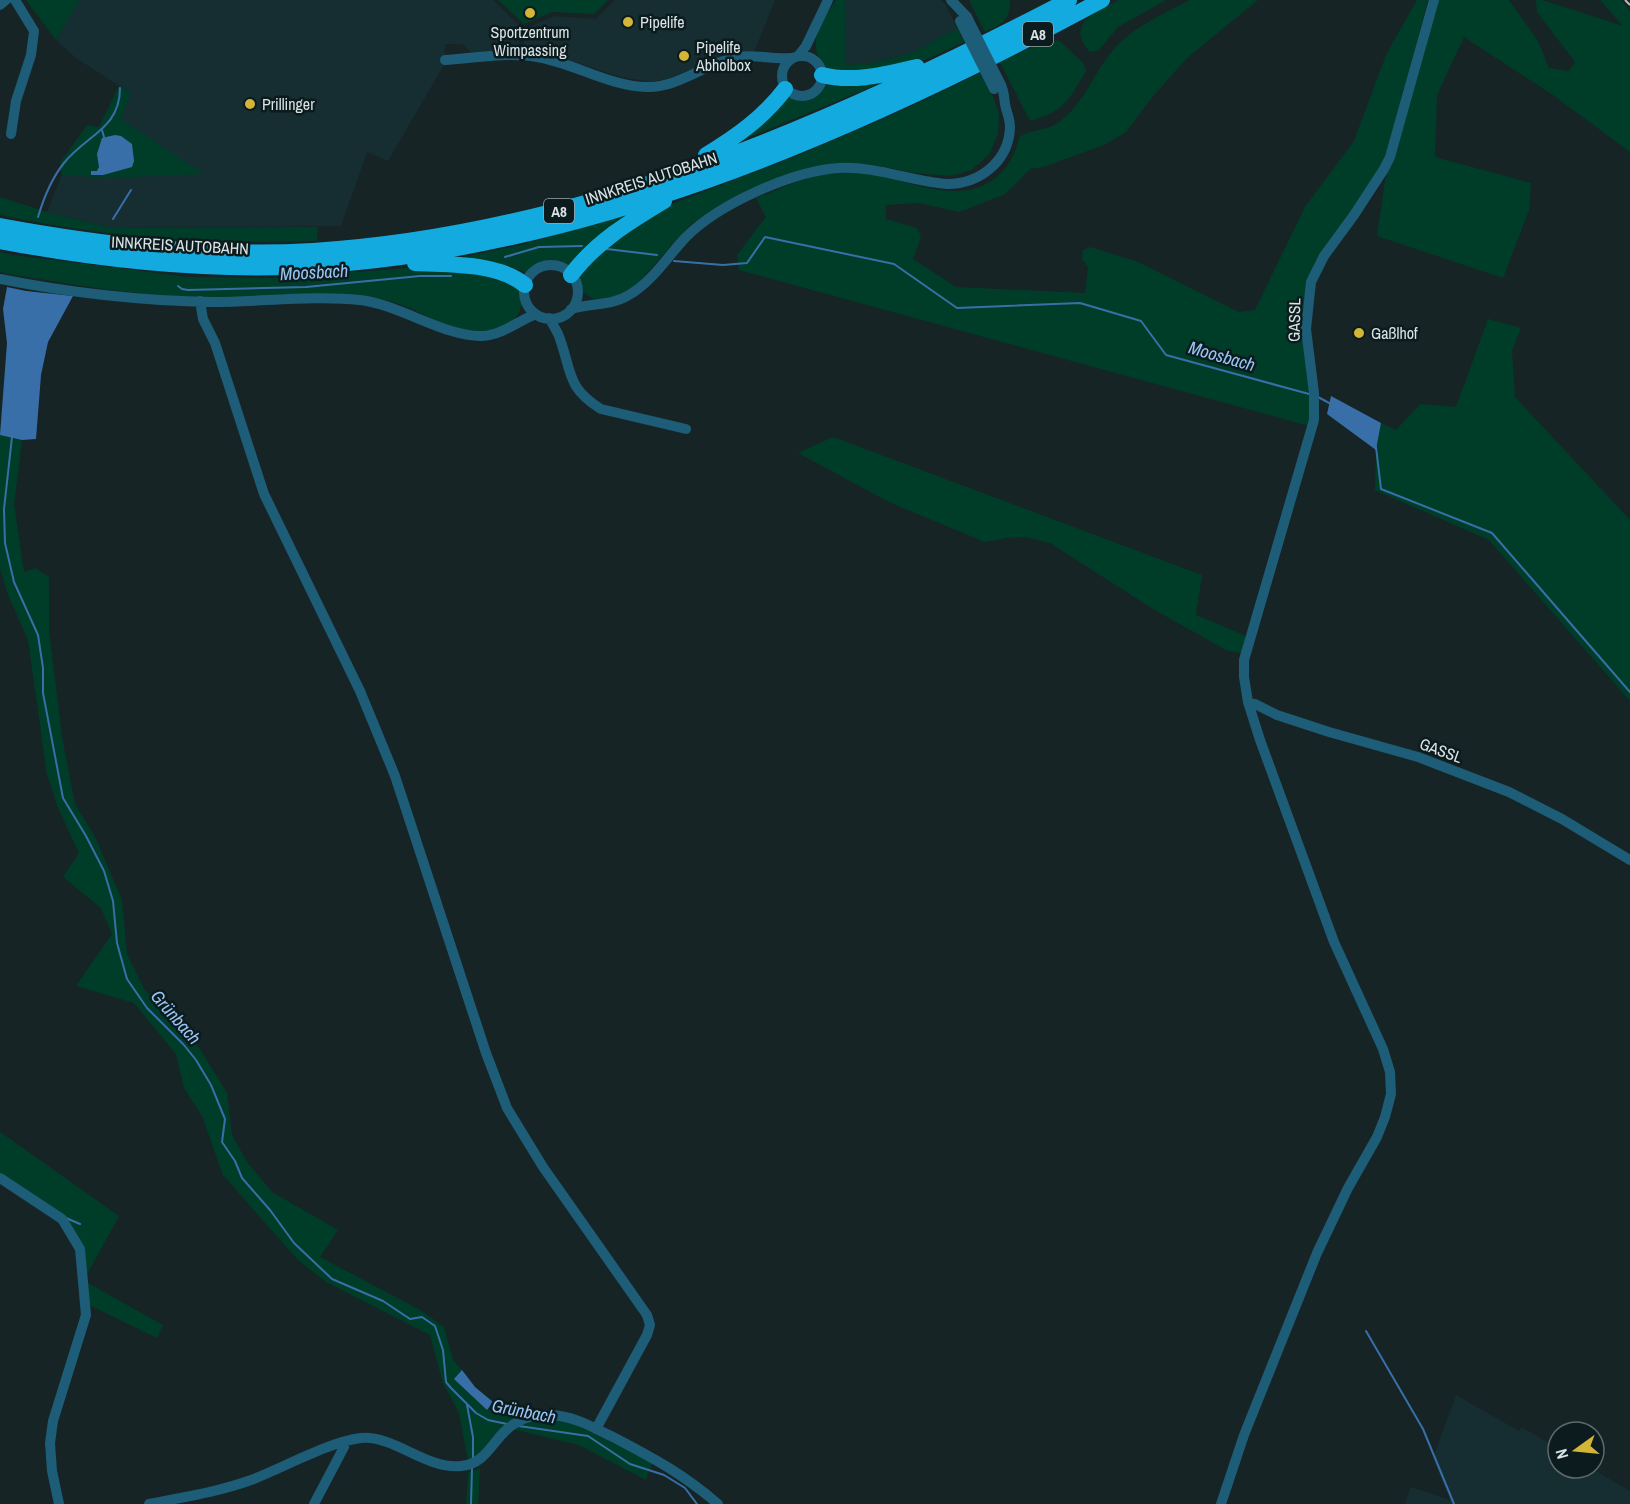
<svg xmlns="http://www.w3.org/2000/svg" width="1630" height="1504" viewBox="0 0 1630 1504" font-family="'Archivo Narrow',sans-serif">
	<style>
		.built { fill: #162e31 }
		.green { fill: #003d28 }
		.water { fill: #386fa9 }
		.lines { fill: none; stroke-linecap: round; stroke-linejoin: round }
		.stream { stroke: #386fa9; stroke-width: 2 }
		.minor { stroke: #1d5d77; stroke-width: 10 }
		.highway { stroke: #13abdf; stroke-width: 16 }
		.rail { stroke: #b4bec0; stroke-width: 2; stroke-dasharray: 10 10; stroke-linecap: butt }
		.minor-bridge { stroke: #1d5d77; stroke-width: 10 }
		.poi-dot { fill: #d3b635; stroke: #0c1b1d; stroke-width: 2 }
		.labels { text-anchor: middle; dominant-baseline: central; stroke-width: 5; stroke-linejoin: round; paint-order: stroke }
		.shield { fill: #0c1b1d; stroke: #9ca7a9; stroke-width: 1.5 }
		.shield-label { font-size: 15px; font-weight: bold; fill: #dae3e5 }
		.poi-label { font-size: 16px; fill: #dae3e5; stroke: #0c1b1d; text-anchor: start }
		.street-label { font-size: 16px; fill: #dae3e5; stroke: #0c1b1d }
		.water-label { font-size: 18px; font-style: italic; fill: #99c5f5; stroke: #0c1b1d }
	</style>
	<rect width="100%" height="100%" fill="#162426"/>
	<path class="built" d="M80,0H493L519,25L521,29L518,52L474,55L462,44H445L444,65L388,161L367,152L341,226L113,228L47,212L64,169L115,135L130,93L76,58L56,40Z
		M615,0H775L754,52L724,55L673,77L652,82L620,77L550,54L523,52L525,29L554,16L596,19Z
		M845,0H940L945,4L957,28L916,51L879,62L846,65Z
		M1456,1395L1519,1431L1522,1427L1558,1449V1468H1591L1630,1491V1504H1405L1411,1487L1450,1500L1433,1458Z"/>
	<path class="green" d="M26,0H80L56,40Z
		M498,0H608L594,14L552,12L524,24Z
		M836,0H845L846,65L879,62L916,51L957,28L964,42L927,59L890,69L829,72C804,47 819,24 836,0Z
		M969,0H1010C1011,19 1001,25 985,32Z
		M1119,0H1166L1118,27L1099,50L1090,52C1064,23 1097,12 1119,0Z
		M1190,0H1258L1188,57L1153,96L1126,132L1104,145L1043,167L1030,169L1005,194L959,212L919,203L886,205V219L917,228L921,237L913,259L956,287L1085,293L1088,267L1082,259L1083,250L1090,247L1138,262L1239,312L1255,310L1305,207L1354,141L1387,53L1417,0H1428L1391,139L1380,169L1318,260L1305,297L1311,399L1309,426L739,270L737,255L766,217L756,198C776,191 805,177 825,174C834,173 843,173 852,173C899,172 956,212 998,176C1009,166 1017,151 1019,137C1030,130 1048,130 1058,123C1083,105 1092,77 1110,54C1130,28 1162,15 1190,0Z
		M1438,0H1509L1538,41L1549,68L1569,71L1575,62L1537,12L1536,0H1542L1623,26L1600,0H1621L1630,11V152L1553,95L1464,37L1437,95L1435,157L1531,183L1529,210L1503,278L1377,236L1385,181Z
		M1048,40L1060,41L1084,64L1086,71C1068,101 1065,111 1030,121L1000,62Z
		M980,73L993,97L999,114L998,134L990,153L972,170L951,176L915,173L875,165L838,163L751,189L718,206L690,225L634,287L610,298L593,299L582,291L579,279L581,269L657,210L806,152L903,110Z
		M881,83L740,141L787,95C801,103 818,101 824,85L838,86Z
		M119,86L131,93L121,119L204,174L110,178L62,175L60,163L87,125L99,127Z
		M0,197L47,212L113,228L318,227L317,241C207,244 107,238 0,215Z
		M634,212L570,268C554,259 541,260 527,273L509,266H492L463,257L521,245Z
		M0,252L13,255L189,277L276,278L408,268H461L496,280L510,279L520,286C526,312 516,325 489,330C452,337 420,307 385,300C360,294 334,296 308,296C268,296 229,298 189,297C130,295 66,283 8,274L0,272Z
		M1488,319L1521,328L1512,351L1515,397L1630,520V701L1489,540L1375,490L1376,450L1381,423L1396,430L1420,404L1456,407Z
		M0,435L22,440L14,504L24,572L35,568L49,577V631L62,737L75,804L95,837L122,900L127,954L144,989L200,1049L227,1093L232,1135L247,1162L272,1192L338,1230L320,1257L420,1310L444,1327L453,1360L462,1370L455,1379L487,1410L510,1413L516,1419L485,1451L468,1461L459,1413L443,1383L430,1335L326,1282L297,1259L223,1175L202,1116L184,1088L176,1054L134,1003L76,986L112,934L101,908L63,877L79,853L58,808L47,774L28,640L8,595L0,569Z
		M833,437L1202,575L1196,615L1246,636L1242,653L1228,651L1153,609L1050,543L1026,537L1006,538L985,542L891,503L798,453Z
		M0,1132L119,1216L85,1278L66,1218L0,1176Z
		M86,1282L163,1325L157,1338L87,1304Z
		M552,1419L572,1423L653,1462L646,1480L579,1445L512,1429L531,1421Z
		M480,1468L478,1504H466L468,1473Z"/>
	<path class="water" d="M115,135L121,136L132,144L134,161L132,167L103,175H91V171H97L99,167L97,154L102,138Z
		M7,287L26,291L73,296L48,342L41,375L36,439L22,440L0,435L7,343L3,309Z
		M1331,396L1381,423L1376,450L1327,414Z
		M462,1370L475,1387L493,1402L487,1410L454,1379Z"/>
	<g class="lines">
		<path class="stream" d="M102,130L104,137
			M38,217C44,197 51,179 64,163C86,135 120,129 120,88
			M113,219L131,190
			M607,249L657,255
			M505,257L539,247L582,246
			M674,261L723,265L747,263L765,237L894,264L957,308L1080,303L1141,321L1166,355L1309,394
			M178,286L182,289L188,290L306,287L420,276H451
			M1318,397L1331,404
			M12,437L4,509L5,543L14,582L38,635L43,668V693L63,798L86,836L104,871L113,901L117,943L127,979L147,1008L184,1045L196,1060L211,1085L225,1119L222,1142L235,1161L242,1178L270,1210L294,1243L332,1279L383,1301L410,1319L422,1317L435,1326L443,1350L446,1382L451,1388L476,1413L488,1420L507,1424
			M1376,447L1381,489L1492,533L1630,692
			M66,1218L80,1224
			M1366,1331L1423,1429L1454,1504
			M467,1405L473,1437V1459
			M519,1426L588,1436L630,1464L664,1475L685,1488L697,1504
			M471,1504L472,1468"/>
		<path class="minor" d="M951,0L967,17
			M0,5L6,0
			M782 76a20 20 0 1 1 40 0a20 20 0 1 1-40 0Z
			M798,56L806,46L828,0
			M445,60C474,58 507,52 537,57C574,63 608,86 647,87C679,88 707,62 738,57C756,54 774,60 792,58
			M11,134L16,101L31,55L34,31L15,0
			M524 292a27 27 0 1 1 54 0a27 27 0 1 1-54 0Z
			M0,279C70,293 142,301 213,302C261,302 313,295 360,300C401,305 445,337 482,336C502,335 518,321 536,314
			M200,301L203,319L215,343L264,494L360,691L395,776L486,1053L507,1108L543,1167L647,1315L650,1325L647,1335L596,1429
			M571,309C590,303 611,306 629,295C652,282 668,256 686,237C719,204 792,171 839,168C876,166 910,181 947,184C980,184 1009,161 1010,127C1010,118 1006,111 1005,104C1004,97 1004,91 1001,85
			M549,318C553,325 558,332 560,339C572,373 567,388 601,409L686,429
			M1248,702L1255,704L1277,715L1329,732L1418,757L1509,792L1562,819L1630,860
			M0,1178L62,1219L80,1249L86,1315L53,1421L50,1443L52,1471L59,1504
			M149,1504C183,1497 218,1492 251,1480C283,1468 328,1442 361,1438C394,1435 427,1470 461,1466C489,1464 494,1434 516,1423C529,1415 545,1413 560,1416C580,1419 597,1430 615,1438C655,1459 683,1474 718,1504
			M314,1504L344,1447L345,1442
			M1221,1504L1244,1435L1317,1253L1348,1188L1377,1137L1385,1117L1391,1094L1390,1072L1383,1049L1334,942L1260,740L1248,702L1244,677V660L1314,420V393L1306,329L1311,282L1324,256L1354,215L1384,169L1390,157L1434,0"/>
		<path class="highway" d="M822,75C854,83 886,74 917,67
			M706,155C736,137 764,117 785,89
			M0,226C103,245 207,257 313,251C581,234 834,123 1069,0
			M0,241C95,259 191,270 288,267C574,256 853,134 1102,0
			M415,263C449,265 497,262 525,285
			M571,275C596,242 629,222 664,201"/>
		<path class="rail" d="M1625,0L1630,5"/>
		<path class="minor-bridge" d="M967,17L1001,85
			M960,21L994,89"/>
	</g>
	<g class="poi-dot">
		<circle cx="530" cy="13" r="6"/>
		<circle cx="628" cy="22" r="6"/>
		<circle cx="684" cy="56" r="6"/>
		<circle cx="250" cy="104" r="6"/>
		<circle cx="1359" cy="333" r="6"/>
	</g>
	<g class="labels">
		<g class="shield">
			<rect x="1023" y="22" width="30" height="24" rx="4.5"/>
			<rect x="544" y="199" width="30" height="24" rx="4.5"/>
		</g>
		<g class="shield-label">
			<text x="1038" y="34">A8</text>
			<text x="559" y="211">A8</text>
		</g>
		<g class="poi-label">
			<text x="640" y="22">Pipelife</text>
			<text x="530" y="32" text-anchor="middle">Sportzentrum<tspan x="530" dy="18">Wimpassing</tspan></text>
			<text x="696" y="47">Pipelife<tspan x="696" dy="18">Abholbox</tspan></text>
			<text x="262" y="104">Prillinger</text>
			<text x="1371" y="333">Gaßlhof</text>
		</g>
		<g class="street-label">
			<text transform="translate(651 178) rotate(-18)">INNKREIS AUTOBAHN</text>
			<text transform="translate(180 245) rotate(3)">INNKREIS AUTOBAHN</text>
			<text transform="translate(1294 320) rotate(-89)">GASSL</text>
			<text transform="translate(1441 750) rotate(20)">GASSL</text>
		</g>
		<g class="water-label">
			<text transform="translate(314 272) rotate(-3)">Moosbach</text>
			<text transform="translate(1222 356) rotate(16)">Moosbach</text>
			<text transform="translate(176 1017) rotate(49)">Grünbach</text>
			<text transform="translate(524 1411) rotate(11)">Grünbach</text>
		</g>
	</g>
	<g transform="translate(1576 1450) rotate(255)"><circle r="28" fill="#0c1b1d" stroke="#5e6b6d" stroke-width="1.5"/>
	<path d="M0-4.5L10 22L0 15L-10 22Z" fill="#d3b635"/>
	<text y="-9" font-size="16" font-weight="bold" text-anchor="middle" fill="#dae3e5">N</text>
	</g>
</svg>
